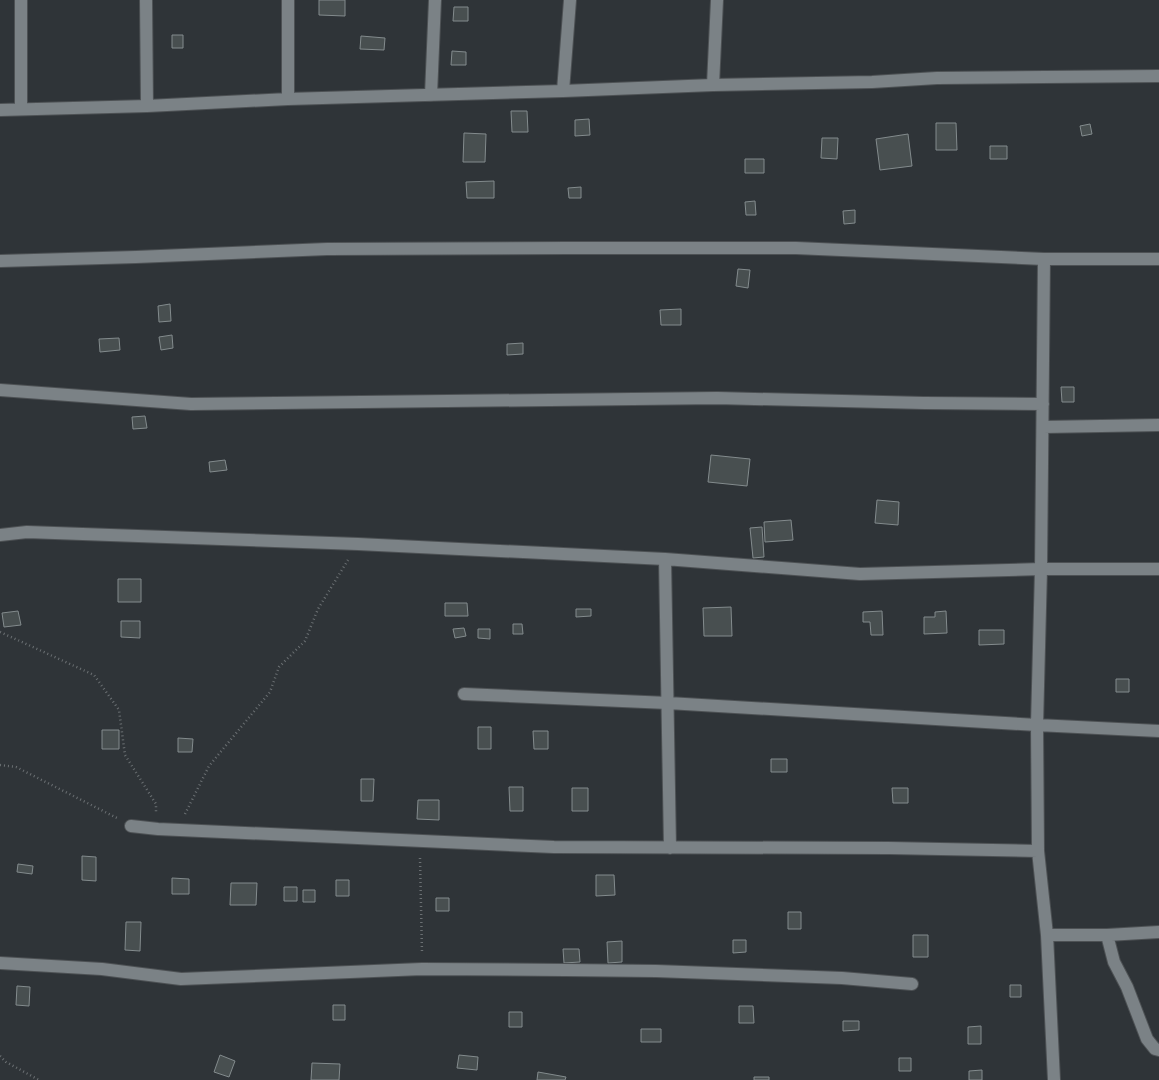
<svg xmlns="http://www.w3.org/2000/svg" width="1159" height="1080" viewBox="0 0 1159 1080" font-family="Overpass,sans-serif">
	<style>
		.building { fill: #484f50; stroke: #838b8d }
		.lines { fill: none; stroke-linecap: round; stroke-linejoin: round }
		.minor-casing { stroke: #4d5154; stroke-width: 14 }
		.path { stroke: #6b7073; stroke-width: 2.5; stroke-dasharray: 1 3; stroke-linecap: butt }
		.minor { stroke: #7b8286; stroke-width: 12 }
	</style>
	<rect width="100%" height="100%" fill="#2f3438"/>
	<path class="building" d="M319,0H345V16L319,15Z
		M454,7H468V21H453Z
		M172,35H183V48H172Z
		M361,36L385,38L384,50L360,49Z
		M452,51L466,52V65H451Z
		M511,111H527L528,132H512Z
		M589,119L590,135L575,136V120Z
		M936,123H956L957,150H936Z
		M1090,124L1092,134L1082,136L1080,126Z
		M464,133L486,134L485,162H463Z
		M908,134L912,166L880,170L876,139Z
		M822,138H838L837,159L821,158Z
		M990,146H1007V159H990Z
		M745,159H764V173H745Z
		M494,181V198H467L466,182Z
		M581,187V198H569L568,188Z
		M755,201L756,215H746L745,202Z
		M855,210V223L844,224L843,211Z
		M738,269L750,270L748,288L736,286Z
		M170,304L171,321L159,322L158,306Z
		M681,309V325H661L660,310Z
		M172,335L173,348L161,350L159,337Z
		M119,338L120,350L100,352L99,339Z
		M523,343V354L507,355V344Z
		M1061,387H1074V402H1062Z
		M145,416L147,428L133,429L132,417Z
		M711,455L750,459L747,486L708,482Z
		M225,460L227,470L210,472L209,462Z
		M877,500L899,502L898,525L875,523Z
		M791,520L793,540L765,542L764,522Z
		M762,527L764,557L753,558L750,528Z
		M118,579H141V602H118Z
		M445,603H467L468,616H445Z
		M731,607L732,636H704L703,608Z
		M576,609H591V616L576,617Z
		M18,611L21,625L4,627L2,613Z
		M882,611L883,635H871L870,622H863V612Z
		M946,611L947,633L924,634V617H935V612Z
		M121,621H140V638L121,637Z
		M513,624H522L523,634H513Z
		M464,628L466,636L455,638L453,629Z
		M478,629H490V639L478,638Z
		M979,630H1004V644L979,645Z
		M1116,679H1129V692H1116Z
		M478,727H491V749H478Z
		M102,730H119V749H102Z
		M533,731H548V749H534Z
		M178,738L193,739L192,752H178Z
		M771,759H787V772H771Z
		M361,779H374L373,801H361Z
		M509,787H523V811H510Z
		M572,788H588V811H572Z
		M892,788H908V803H893Z
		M418,800H439V820L417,819Z
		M82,856L96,857V881L82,880Z
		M18,864L33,866L32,874L17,872Z
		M596,875H614L615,895L596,896Z
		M172,878L189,879V894H172Z
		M336,880H349V896H336Z
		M231,883H257L256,905H230Z
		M284,887H297V901H284Z
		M303,890H315V902H303Z
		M436,898H449V911H436Z
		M788,912H801V929H788Z
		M126,922H141L140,951L125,950Z
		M913,935H928V957H913Z
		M733,940H746V952L733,953Z
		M622,941V962L608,963L607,942Z
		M563,949H579L580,962L564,963Z
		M1010,985H1021V997H1010Z
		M17,986L30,987L29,1006L16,1005Z
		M333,1005H345V1020H333Z
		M739,1006H753L754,1023H739Z
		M509,1012H522V1027H509Z
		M843,1021H859V1030L843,1031Z
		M981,1026V1044H968V1027Z
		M641,1029H661V1042H641Z
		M220,1055L235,1061L229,1077L214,1072Z
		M459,1055L478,1057L477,1070L457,1068Z
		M899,1058H911V1071H899Z
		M312,1063L340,1064L339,1080H311Z
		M982,1070V1080H969V1071Z
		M538,1072L566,1077L565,1080H537Z
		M754,1077H769V1080H754Z"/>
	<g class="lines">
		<g class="minor-casing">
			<path id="minor" d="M146,0L147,106
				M288,0V99
				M713,85L717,0
				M563,91L570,0
				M431,95L435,0
				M21,109V0
				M0,110L147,106L288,99L563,91L713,85L872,82L937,78L1159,76
				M1044,259L1041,569L1037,725L1038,851L1047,935L1054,1080
				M0,261L136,257L327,249L569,248H796L1044,259H1159
				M0,390L191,404L717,398L924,403L1043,404
				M1043,427L1159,425
				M0,535L27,532L358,544L665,559L860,574L1041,569H1159
				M665,559L670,848
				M464,694L668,703L1037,725L1159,731
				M131,826L158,829L554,847L889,848L1038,851
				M1047,935H1107L1159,932
				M1107,935L1114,962L1127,987L1147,1039L1155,1049L1159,1050
				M0,963L102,969L181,979L422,969L565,970L656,971L842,978L912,984"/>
		</g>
		<path class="path" d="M0,632L94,675L119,710L125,755L156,804V813
			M0,765L16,767L117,818
			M185,814L209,766L270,692L279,667L305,641L318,609L348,560
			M420,858L422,953
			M0,1056L6,1062L39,1080"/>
		<use href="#minor" class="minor"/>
	</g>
</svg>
